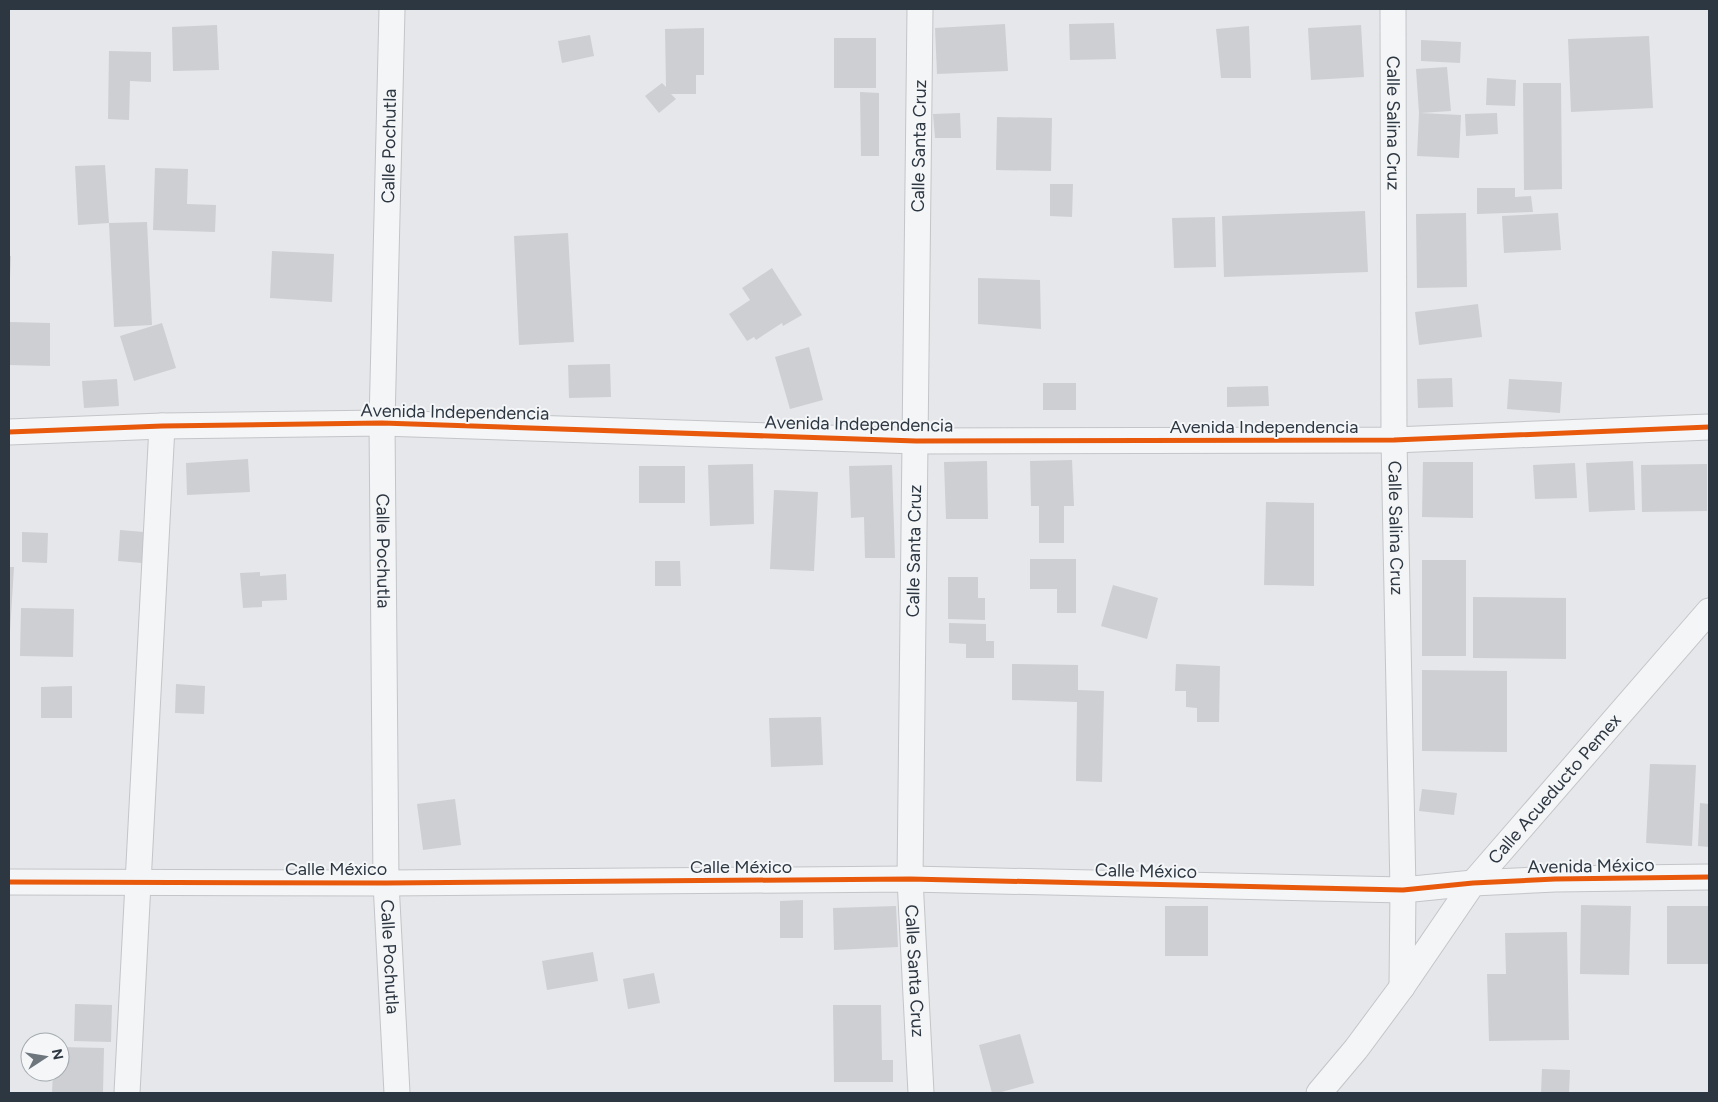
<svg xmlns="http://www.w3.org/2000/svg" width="1718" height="1102" viewBox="0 0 1718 1102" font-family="Figtree,sans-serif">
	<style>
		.building { fill: #cecfd2 }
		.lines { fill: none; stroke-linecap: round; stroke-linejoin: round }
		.street-casing { stroke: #c3c5c8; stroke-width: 27 }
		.street { stroke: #f4f5f6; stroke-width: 25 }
		.cycleway-casing { stroke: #f4f6f8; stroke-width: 8 }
		.cycleway { stroke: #e8590c; stroke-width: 5 }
		.labels { text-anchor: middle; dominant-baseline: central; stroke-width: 4; stroke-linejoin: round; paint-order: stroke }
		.street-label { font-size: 18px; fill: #2d3742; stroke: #f4f6f8 }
	</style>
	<rect width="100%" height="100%" fill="#e5e7ea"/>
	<path class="building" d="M1114,23L1116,59L1070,60L1069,24Z
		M1005,24L1008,71L937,74L935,28Z
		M217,25L219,70L173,71L172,27Z
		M1361,25L1364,77L1311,80L1308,28Z
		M1249,26L1251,78H1221L1216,29Z
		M704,28V75H696V94H671L676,99L659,113L645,96L662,83L666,87L665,29Z
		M590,35L594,56L562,63L558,41Z
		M1649,36L1653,108L1571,112L1568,39Z
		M834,38H876V88H834Z
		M1421,40L1461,42L1460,63L1421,61Z
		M109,51L151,52V82L130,81L129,120L108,119Z
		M1447,67L1451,111L1420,113L1461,115L1459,158L1417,156L1419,113L1416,69Z
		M1487,78L1516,80L1515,106L1486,105Z
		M1523,83H1561L1562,189L1524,190Z
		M860,92L879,93V156H861Z
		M960,113L961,138H935L933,114Z
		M1497,113L1498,134L1466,136L1465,114Z
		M997,117L1052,118L1051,171L996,170Z
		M105,165L109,223L78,225L75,166Z
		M155,168L188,169L187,204L216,205L215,232L153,230Z
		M1050,184H1073L1072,217L1050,216Z
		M1477,188H1515V197L1531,196L1533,212L1477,214Z
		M1365,211L1368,272L1224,277L1222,216Z
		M1466,213L1467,287L1417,288L1416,214Z
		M1558,213L1561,250L1504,253L1502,216Z
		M1215,217L1216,267L1174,268L1172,218Z
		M147,222L152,325L114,327L109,223Z
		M568,233L574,342L519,345L514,236Z
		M272,251L334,254L332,302L270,298Z
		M9,256H11L10,278H9Z
		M772,268L802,315L783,326L782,323L756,340L754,337L747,341L729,314L750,300L742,288Z
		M978,278L1040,280L1041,329L978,324Z
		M1478,304L1482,337L1419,345L1415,312Z
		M9,322L50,323V366L9,365Z
		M162,323L176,368L134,381L120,336Z
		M809,347L823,400L790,409L775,357Z
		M610,364L611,397L569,398L568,365Z
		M1452,378L1453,407L1418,408L1417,379Z
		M117,379L119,406L84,408L82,381Z
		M1509,379L1562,382L1560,413L1507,409Z
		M1043,383H1076V410H1043Z
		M1268,386L1269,406L1227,407V387Z
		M248,459L250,492L187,495L186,463Z
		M1072,460L1074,506H1064V543H1039V506H1031L1030,461Z
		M987,461L988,519H946L944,462Z
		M1633,461L1635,510L1589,512L1586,463Z
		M1423,462H1473V518L1422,517Z
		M1575,463L1577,498L1535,499L1533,465Z
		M753,464L754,524L710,526L708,465Z
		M1707,464V511L1642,512L1641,465Z
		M892,465L895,558H865L864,517L851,518L849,466Z
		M639,466H685V503H639Z
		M774,490L818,492L814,571L770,569Z
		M1266,502L1314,503V586L1264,585Z
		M120,530L144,532L142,563L118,561Z
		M22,532L48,533L47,563L22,562Z
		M1030,559H1076V613H1057V589H1030Z
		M1422,560H1466V656H1422Z
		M655,561H680L681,586H655Z
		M9,567H14L10,632H9Z
		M260,572V576L286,574L287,600L262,601V607L243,608L240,573Z
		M948,577H978V598H985V620L948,619Z
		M1113,585L1158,598L1147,639L1101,626Z
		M1473,597L1566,598V659L1473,658Z
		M21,608L74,609L73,657L20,656Z
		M949,623L986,624V641H994V658H966V644L949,643Z
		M1012,664L1078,665V690L1104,691L1102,782L1076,781L1077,702L1012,700Z
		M1176,664L1220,666L1219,722H1197V708L1186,707V691H1175Z
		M1422,670L1507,671V752L1422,751Z
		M176,684L205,686L204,714L175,713Z
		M72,686V718H41V687Z
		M821,717L823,765L771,767L769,718Z
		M1650,764L1696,765L1692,846L1646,843Z
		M1422,789L1457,793L1454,815L1419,811Z
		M455,799L461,845L423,850L417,804Z
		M1700,803L1709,804V847L1698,846Z
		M803,900V938H780V901Z
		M1581,905L1631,906L1629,975L1580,974Z
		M896,906L898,947L834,950L833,908Z
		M1165,906H1208V956H1165Z
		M1667,906H1709V964H1667Z
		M1567,932L1569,1040L1489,1041L1487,974H1506L1505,933Z
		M593,952L598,981L547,990L542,961Z
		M654,973L660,1003L628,1009L623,979Z
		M75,1004L112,1005L111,1042L74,1041Z
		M833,1005H881L882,1060H893V1082H834Z
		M1020,1034L1034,1083L998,1093H992L979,1045Z
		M60,1047L104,1048L103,1093H52L53,1072H60Z
		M1542,1069L1570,1070L1569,1093H1541Z"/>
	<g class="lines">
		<g class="street-casing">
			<g id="street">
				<path id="s1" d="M392,9L382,423L386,883L397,1093"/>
				<path id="s2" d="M920,9L910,879L921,1093"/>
				<path id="s3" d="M1393,9L1394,440L1403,890L1402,987"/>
				<path d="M9,432L162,426L382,423L916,441L1394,440L1709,427"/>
				<path d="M9,882L386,883L910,879L1403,890L1473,883L1555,879L1709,877"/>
				<path d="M127,1093L162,426"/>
				<path id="s4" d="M1319,1093L1356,1049L1402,987L1473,883L1709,611"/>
			</g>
		</g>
		<use href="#street" class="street"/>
		<g class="cycleway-casing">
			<path id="cycleway" d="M9,432L162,426L382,423L916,441L1394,440L1709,427
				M9,882L386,883L910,879L1403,890L1473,883L1555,879L1709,877"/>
		</g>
		<use href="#cycleway" class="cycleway"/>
	</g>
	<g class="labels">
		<g class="street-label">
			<text stroke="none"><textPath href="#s3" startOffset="114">Calle Salina Cruz</textPath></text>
			<text transform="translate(389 146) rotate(-89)">Calle Pochutla</text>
			<text transform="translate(919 146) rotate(-89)">Calle Santa Cruz</text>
			<text transform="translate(455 412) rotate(1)">Avenida Independencia</text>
			<text transform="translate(859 424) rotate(1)">Avenida Independencia</text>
			<text x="1264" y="427">Avenida Independencia</text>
			<text stroke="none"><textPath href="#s3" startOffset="519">Calle Salina Cruz</textPath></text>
			<text stroke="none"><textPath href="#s1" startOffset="542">Calle Pochutla</textPath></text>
			<text transform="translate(914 551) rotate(-89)">Calle Santa Cruz</text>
			<text stroke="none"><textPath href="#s4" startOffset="385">Calle Acueducto Pemex</textPath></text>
			<text transform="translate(1591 866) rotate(-1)">Avenida México</text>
			<text x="741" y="867">Calle México</text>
			<text x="336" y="869">Calle México</text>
			<text transform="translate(1146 871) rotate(1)">Calle México</text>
			<text stroke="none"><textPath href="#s1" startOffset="948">Calle Pochutla</textPath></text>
			<text stroke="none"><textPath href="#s2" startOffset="962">Calle Santa Cruz</textPath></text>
		</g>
	</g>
	<rect width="1718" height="1102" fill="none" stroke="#2d3742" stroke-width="20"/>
	<g transform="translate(45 1057) rotate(78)"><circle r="24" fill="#f4f6f8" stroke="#a4aaaf"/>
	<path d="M0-4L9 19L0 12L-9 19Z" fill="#6d757d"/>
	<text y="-8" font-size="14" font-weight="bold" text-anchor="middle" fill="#2d3742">N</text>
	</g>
</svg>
